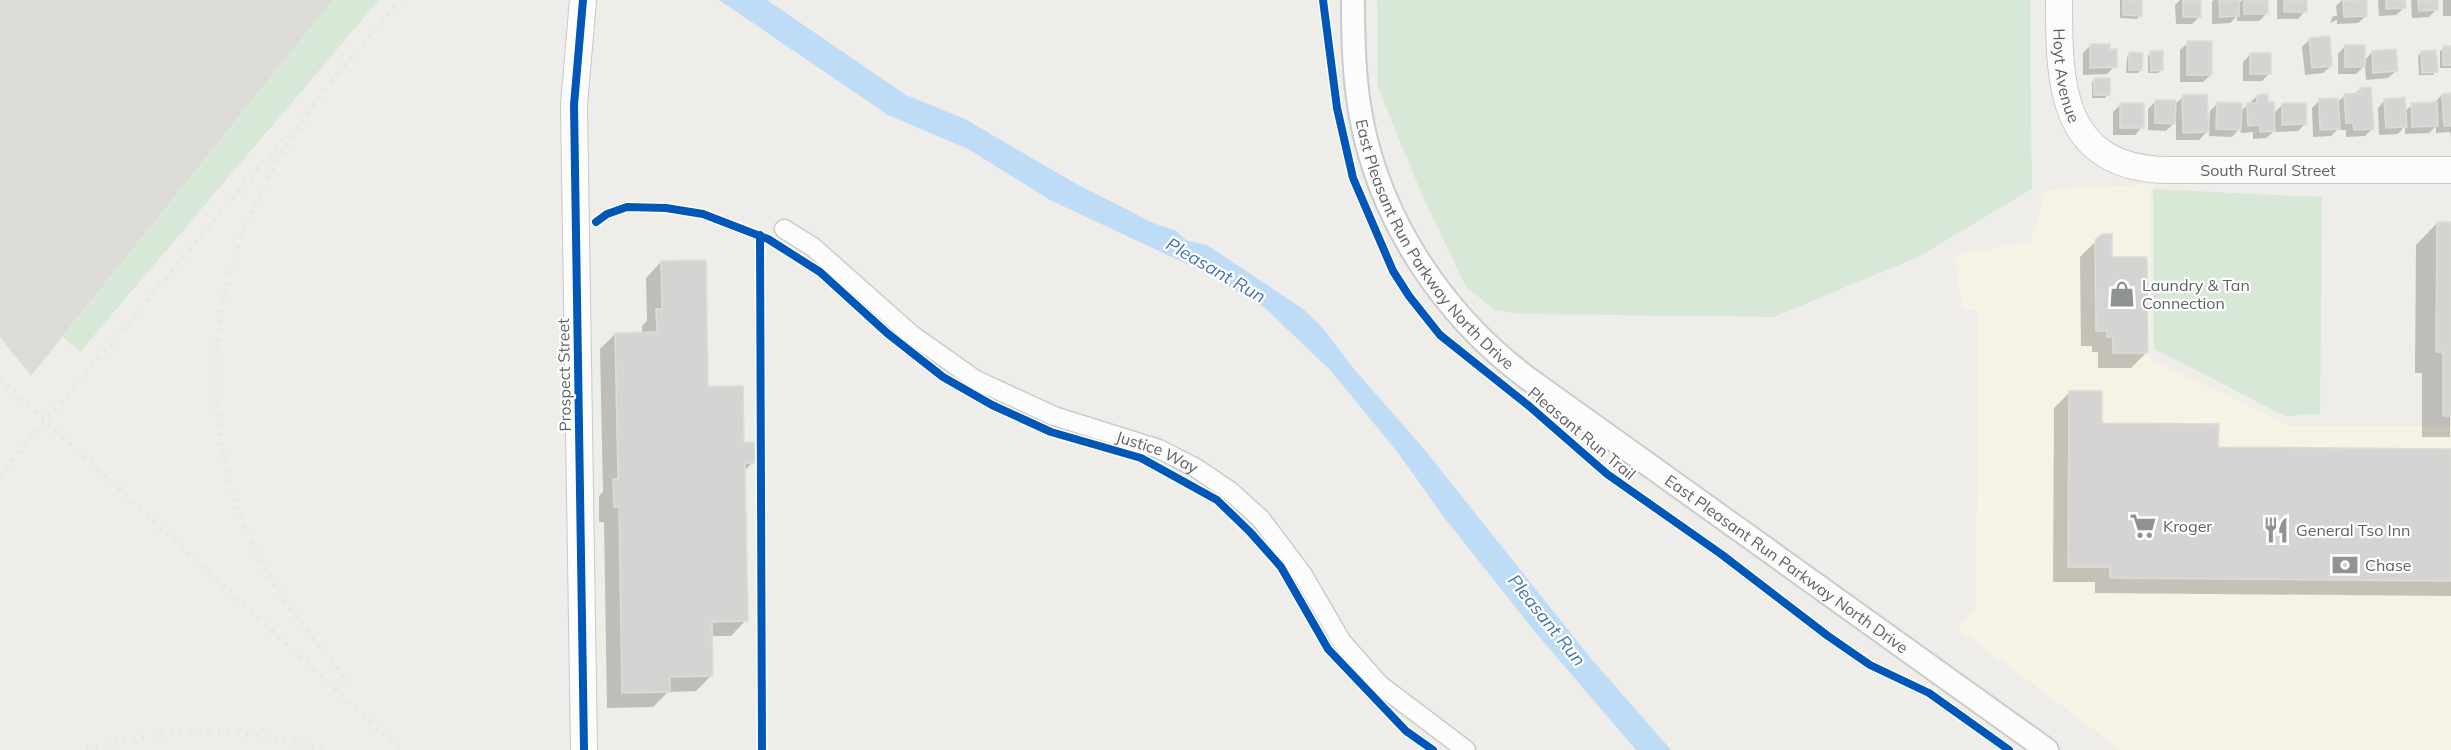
<svg xmlns="http://www.w3.org/2000/svg" width="2451" height="750" viewBox="0 0 2451 750" font-family="Mulish,sans-serif">
	<style>
		.commercial { fill: #f6f2e4 }
		.industrial { fill: #dedcd9 }
		.green { fill: #d7e9d6 }
		.water { fill: #bfdcf6 }
		.shadow { fill: #0003 }
		.building { fill: #d5d4d2; stroke: #dddcd8; stroke-width: 1.5 }
		.lines { fill: none; stroke-linecap: round; stroke-linejoin: round }
		.minor-casing { stroke: #cacbcb; stroke-width: 21 }
		.tertiary-casing { stroke: #cacbcb; stroke-width: 26 }
		.secondary-casing { stroke: #c9c9ca; stroke-width: 28 }
		.minor { stroke: #fcfcfc; stroke-width: 18 }
		.tertiary { stroke: #fcfcfc; stroke-width: 22 }
		.secondary { stroke: #fcfcfc; stroke-width: 26 }
		.rail { stroke: #e3e4e3; stroke-width: 4.5; stroke-dasharray: 1.5 8; stroke-linecap: butt }
		.cycleway-casing { stroke: #fff; stroke-width: 11 }
		.cycleway { stroke: #0057b8; stroke-width: 8 }
		.labels { text-anchor: middle; dominant-baseline: central; stroke-width: 4.5; stroke-linejoin: round; paint-order: stroke }
		.street-label { font-size: 16px; fill: #5e6267; stroke: #fff }
		.poi-label { font-size: 16px; fill: #5e6267; stroke: #fff; text-anchor: start }
		.water-label { font-size: 18px; font-style: italic; fill: #4774ae; stroke: #fff }
	</style>
	<rect width="100%" height="100%" fill="#eeede9"/>
	<path class="commercial" d="M2156,184L2150,189V359L2290,426H2451V750H2121L1957,628L1976,609L1978,367L1977,311L1962,308L1955,255L2031,242L2046,190Z"/>
	<path class="industrial" d="M0,0H333L31,376L0,337Z"/>
	<path class="green" d="M333,0H379L80,352L63,337Z
		M1377,0H2030L2032,189L1918,257L1774,317L1528,314L1496,311L1466,287L1423,197L1378,88Z
		M2153,189L2322,197L2320,414L2285,416L2154,349Z"/>
	<path class="water" d="M719,0H767L906,95L965,119L1073,182L1153,223L1175,230L1186,240L1207,245L1303,309L1321,326L1354,369L1424,449L1588,655L1671,750H1636L1536,633L1443,516L1399,454L1331,371L1265,308L1206,273L1050,200L968,149L888,115Z"/>
	<path class="shadow" d="M2120,0H2141L2140,15L2137,19L2120,18Z
		M2180,0H2199L2200,16L2192,24H2176L2175,5Z
		M2214,0H2237V5L2242,0H2266L2267,13L2259,21H2237V16L2230,23L2212,24V2Z
		M2277,0H2305V11L2298,19H2277Z
		M2342,0H2365L2366,16L2358,23L2337,24V20L2330,23L2333,16H2337L2336,6Z
		M2378,0H2404V8L2396,15L2379,16Z
		M2411,0H2437V9L2429,17L2412,18Z
		M2443,0H2451V16H2443Z
		M2310,39L2331,66L2323,73L2305,75L2302,47Z
		M2188,43L2211,75L2203,82H2180V50Z
		M2091,45L2115,66L2107,74L2083,75V53Z
		M2345,46L2364,61L2372,52L2396,71L2388,78L2366,80L2365,65L2356,74H2338V54Z
		M2451,47V68H2440V51L2444,48Z
		M2151,52L2162,70L2158,73H2148V56Z
		M2422,52L2436,71L2433,75H2419L2418,56Z
		M2130,54L2141,70L2138,73H2126L2127,57Z
		M2251,54L2270,73L2262,81H2243V62Z
		M2095,79L2108,94L2105,98H2092V82Z
		M2360,89L2373,128L2365,136L2346,137V130H2337L2331,136L2313,137L2312,108L2319,101L2337,103L2344,96L2354,95Z
		M2442,95H2451V137L2450,132L2436,133V126L2429,133L2405,134V126L2398,134L2379,135L2378,108L2385,100L2404,112L2412,105L2434,103Z
		M2257,96L2267,104L2273,114L2282,105L2305,124L2298,131L2273,132L2266,138L2253,139V132L2241,133L2240,128L2232,137L2209,136V130L2199,140H2176V121L2166,131L2148,130V109L2156,101L2174,105L2183,97L2209,128L2210,111L2218,103L2240,112Z
		M2120,105L2142,127L2135,135H2113V112Z
		M2437,223H2451L2450,437H2422V373H2415L2416,245Z
		M2096,241L2111,259L2147,352L2131,368H2098V352H2092V346H2081L2080,257Z
		M661,262L707,388L753,462L743,472L746,620L731,636H711V676L696,691L668,692L653,707L607,708L604,522H599V496L603,492L600,349L615,334H642V326L647,321L646,278Z
		M2070,392L2101,424L2217,448L2451,450V596L2095,593V582H2053L2054,408Z"/>
	<path class="building" d="M2123,0H2142V16L2123,15Z
		M2183,0H2201V17H2183Z
		M2219,0H2239V16L2220,17Z
		M2244,0H2268V14H2244Z
		M2284,0H2307V12H2284Z
		M2343,0H2367V16L2344,17Z
		M2386,0H2405L2406,8L2386,9Z
		M2418,0H2438V10L2419,11Z
		M2330,36L2332,66L2312,68L2309,38Z
		M2187,41H2212V75H2187Z
		M2090,44H2110V49H2117V67L2090,68Z
		M2345,45H2365V67H2345Z
		M2443,46H2451V65H2443Z
		M2396,49L2398,71L2373,73L2372,51Z
		M2436,50L2438,72L2422,73L2421,51Z
		M2150,51H2163V70L2151,71Z
		M2129,52L2143,53L2142,70H2129Z
		M2250,53H2271V74H2250Z
		M2094,78H2110V95H2094Z
		M2371,87L2374,129L2354,130L2353,123H2346L2344,94L2360,93V88Z
		M2451,93V126H2444L2442,94Z
		M2207,94L2209,132L2183,133L2182,95Z
		M2268,94V102H2274L2275,131L2260,132V125L2248,126L2247,103H2257V95Z
		M2405,97L2407,127L2386,128L2384,99Z
		M2338,98L2340,129L2320,130L2319,99Z
		M2155,100H2176L2175,124L2155,123Z
		M2217,102L2242,103L2241,130L2216,129Z
		M2437,102L2438,126L2412,127L2411,103Z
		M2120,103H2144V128H2120Z
		M2282,103H2306L2307,124L2282,125Z
		M2437,222H2451V416H2443V352H2436Z
		M2102,234H2112V257H2147L2148,353H2113V337H2107V331H2096L2095,240Z
		M706,260L708,386H743L744,442H754L755,463H745L748,621L712,622L713,676L670,677V692L622,693L619,507H614L613,479H618L615,333L657,332L656,309H662L661,261Z
		M2069,391H2102V423L2219,424L2218,447L2451,449V581L2110,578V567H2068Z"/>
	<g class="lines">
		<g class="minor-casing">
			<g id="minor">
				<path id="s1" d="M784,229L813,247L911,334L976,380L1054,416L1159,449L1196,468L1230,491L1261,519L1303,575L1342,642L1380,685L1466,750"/>
			</g>
		</g>
		<g class="tertiary-casing">
			<g id="tertiary">
				<path id="s2" d="M1353,0C1353,41 1354,82 1362,122C1382,223 1444,315 1526,377L2047,750"/>
			</g>
		</g>
		<g class="secondary-casing">
			<g id="secondary">
				<path d="M583,0L574,105L584,750"/>
				<path id="s3" d="M2059,0C2059,82 2059,166 2164,170H2451"/>
			</g>
		</g>
		<use href="#minor" class="minor"/>
		<use href="#tertiary" class="tertiary"/>
		<use href="#secondary" class="secondary"/>
		<path class="rail" d="M337,74C305,116 275,159 253,208C202,318 203,455 261,562C285,607 319,646 352,686
			M332,80L400,0
			M0,379L401,750
			M0,475L286,135
			M87,750C167,726 244,727 325,750"/>
		<g class="cycleway-casing">
			<path id="cycleway" d="M583,0L574,105L584,750
				M1323,0L1337,108L1353,178L1393,271L1409,296L1440,335L1529,406L1607,474L1721,554L1828,636L1870,665L1929,693L2009,750
				M596,222L607,214L627,207L666,208L703,214L768,239L820,272L887,333L943,377L992,405L1051,432L1141,458L1217,500L1250,532L1281,567L1328,649L1406,731L1433,750
				M760,235L762,750"/>
		</g>
		<use href="#cycleway" class="cycleway"/>
	</g>
	<defs>
		<g id="shop-bare" transform="scale(2.07)"><path d="M-5-2.5h2.3a2.7 3.5 0 0 1 5.4 0H5L5.5 6h-11ZM-1.5-2.5h3a1.5 2.3 0 0 0-3 0Z" fill="#909394" stroke="#fff" stroke-width="2.5" paint-order="stroke"/></g>
		<g id="supermarket-bare" transform="scale(2.07)"><path d="M-6-5.5h2.5l.6 2H6L4.5 2H-2.5L-4.4-4H-6ZM-1.5 3.2a1.3 1.3 0 1 0 .1 0ZM3 3.2a1.3 1.3 0 1 0 .1 0Z" fill="#909394" stroke="#fff" stroke-width="2.5" paint-order="stroke"/></g>
		<g id="restaurant-bare" transform="scale(2.07)"><path d="M-5-6h1v4h1v-4h1v4h1v-4h1v5L-1.5 .5V6h-2V.5L-5-1ZM5-6V6H3V1.5H1.5Q1.5-4 5-6Z" fill="#909394" stroke="#fff" stroke-width="2.5" paint-order="stroke"/></g>
		<g id="bank-bare" transform="scale(2.07)"><path d="M-6-4H6V4H-6ZM0-2.3a2.3 2.3 0 1 0 0 4.6a2.3 2.3 0 1 0 0-4.6Z" fill="#909394" stroke="#fff" stroke-width="2.5" paint-order="stroke"/></g>
	</defs>
	<g fill-rule="evenodd">
		<use href="#shop-bare" x="2122" y="294"/>
		<use href="#supermarket-bare" x="2143" y="526"/>
		<use href="#restaurant-bare" x="2276" y="530"/>
		<use href="#bank-bare" x="2345" y="565"/>
	</g>
	<g class="labels">
		<g class="street-label">
			<text stroke="none"><textPath href="#s3" startOffset="76">Hoyt Avenue</textPath></text>
			<text stroke="none"><textPath href="#s3" startOffset="334">South Rural Street</textPath></text>
			<text stroke="none"><textPath href="#s2" startOffset="267">East Pleasant Run Parkway North Drive</textPath></text>
			<text transform="translate(564 375) rotate(-91)">Prospect Street</text>
			<text transform="translate(1582 433) rotate(40)">Pleasant Run Trail</text>
			<text stroke="none"><textPath href="#s1" startOffset="440">Justice Way</textPath></text>
			<text stroke="none"><textPath href="#s2" startOffset="753">East Pleasant Run Parkway North Drive</textPath></text>
		</g>
		<g class="poi-label">
			<text x="2142" y="285">Laundry &amp; Tan<tspan x="2142" dy="18">Connection</tspan></text>
			<text x="2163" y="526">Kroger</text>
			<text x="2296" y="530">General Tso Inn</text>
			<text x="2365" y="565">Chase</text>
		</g>
		<g class="water-label">
			<text transform="translate(1216 270) rotate(30)">Pleasant Run</text>
			<text transform="translate(1547 620) rotate(51)">Pleasant Run</text>
		</g>
	</g>
</svg>
